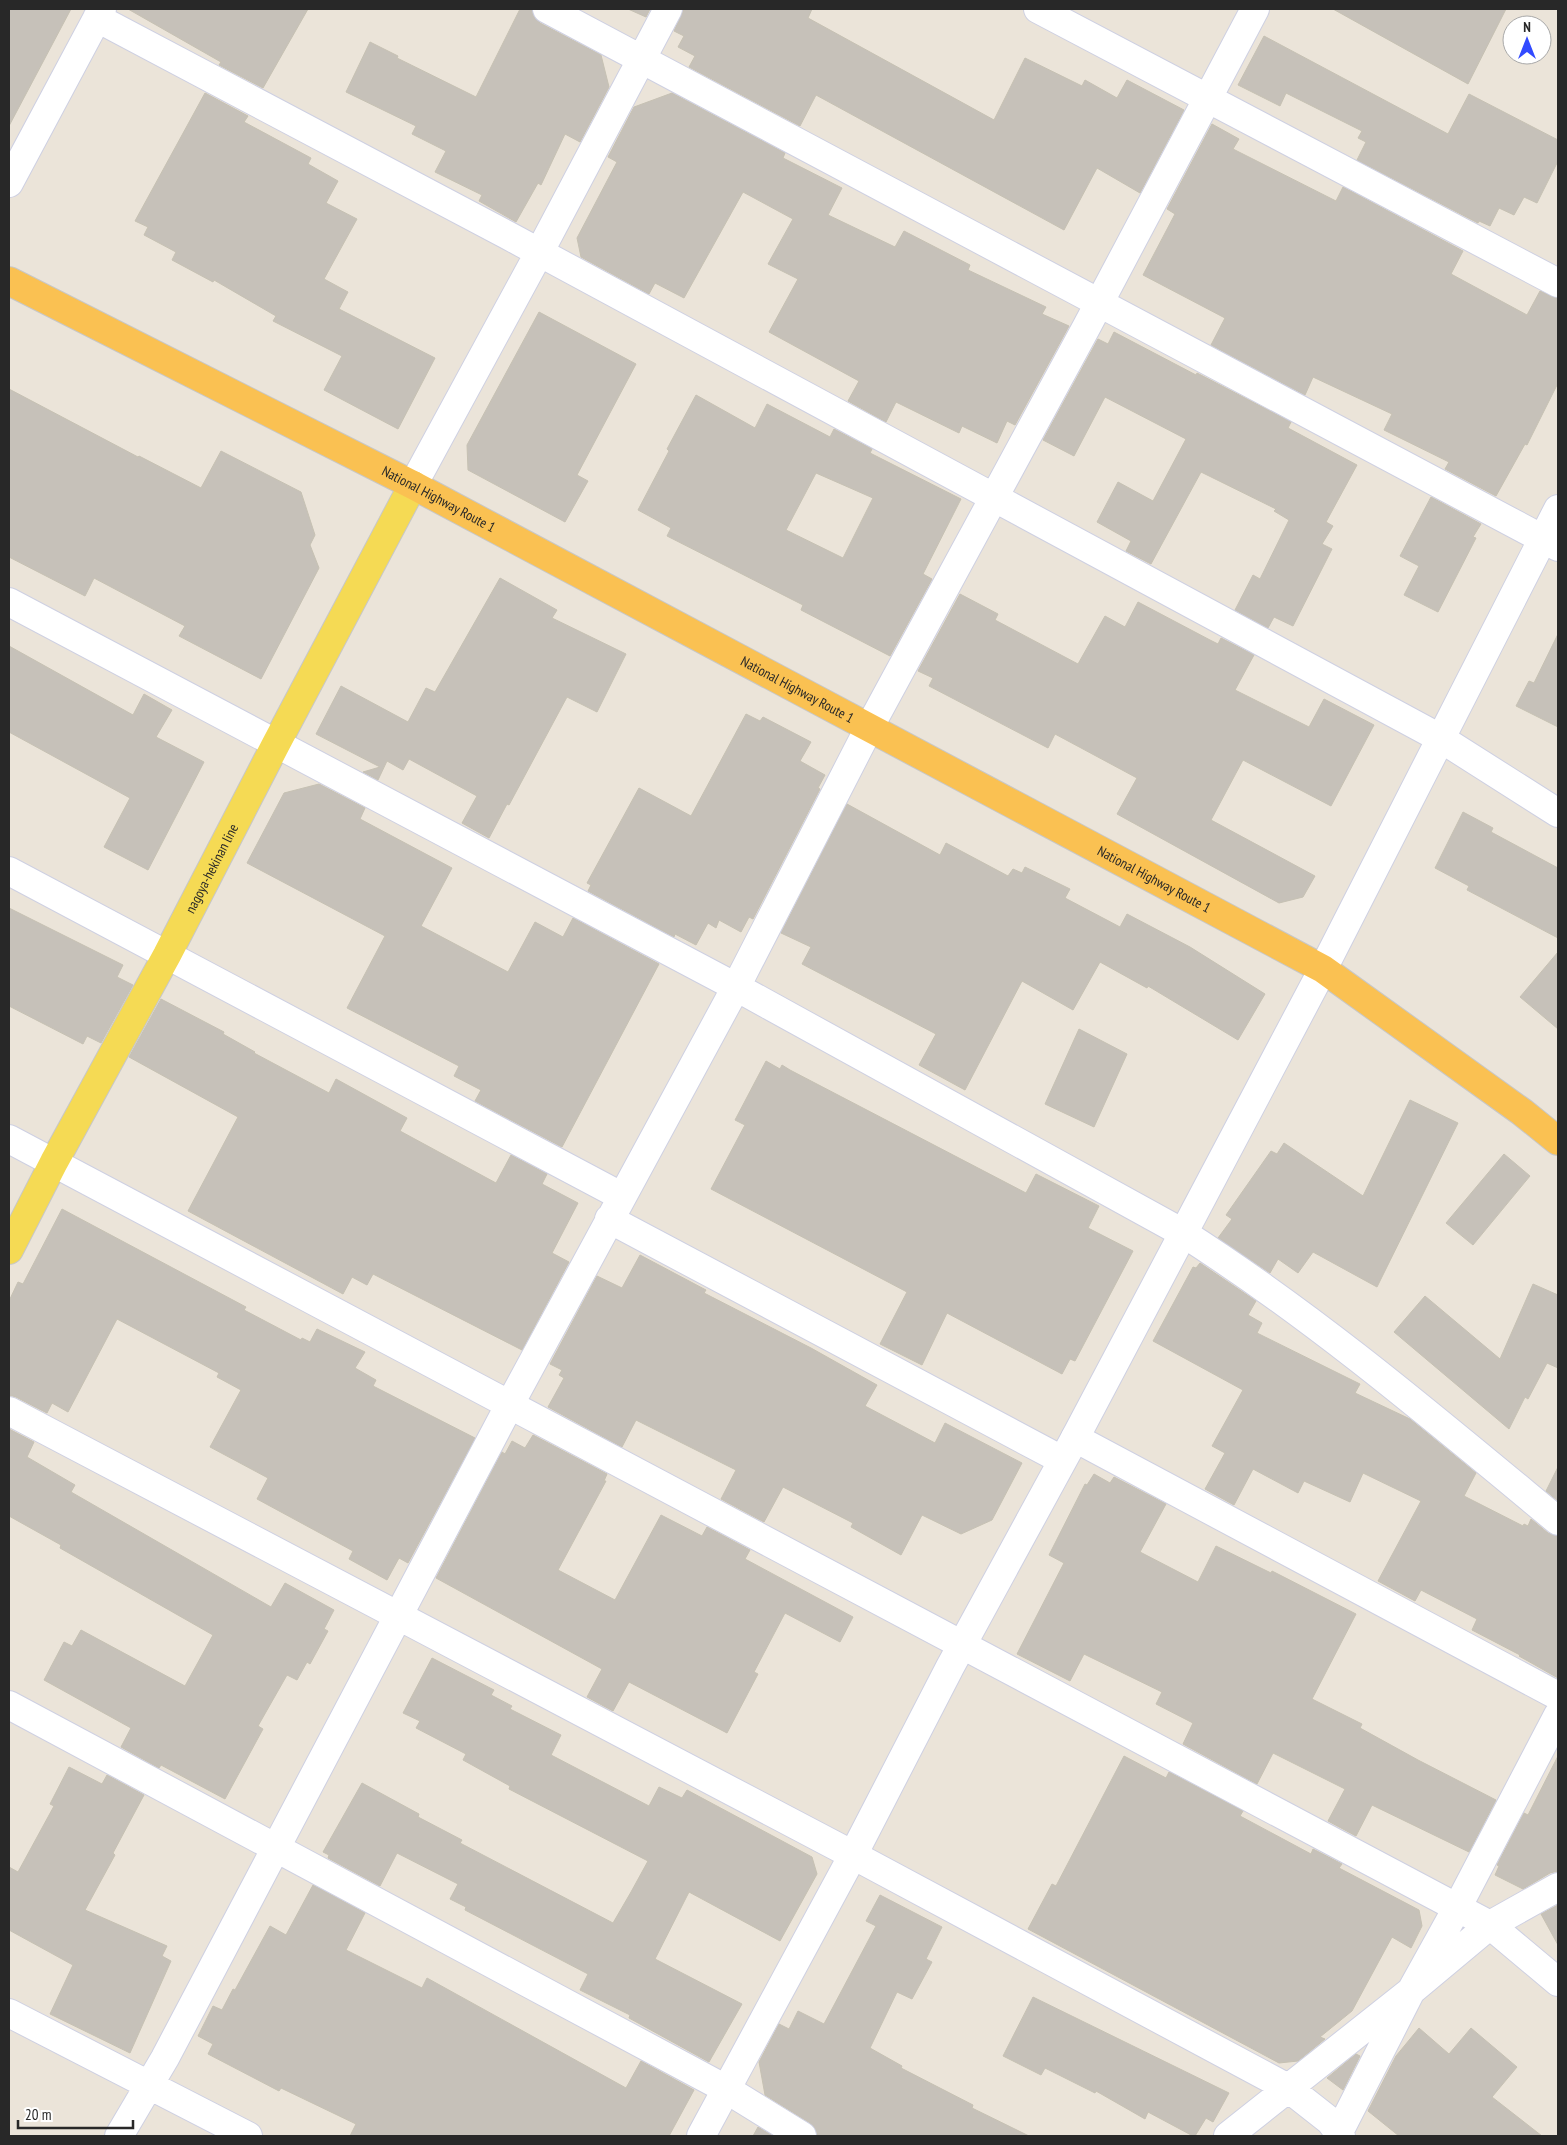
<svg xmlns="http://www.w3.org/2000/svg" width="1567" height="2145" viewBox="0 0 1567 2145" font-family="'PT Sans Narrow',sans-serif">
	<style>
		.building { fill: #c6c1b9; stroke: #c6c1b3; fill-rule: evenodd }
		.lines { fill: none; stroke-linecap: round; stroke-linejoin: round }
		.minor-casing { stroke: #ced0e2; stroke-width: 30 }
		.tertiary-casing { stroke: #ced0e2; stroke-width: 30 }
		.primary-casing { stroke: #c7c7c7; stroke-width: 30 }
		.trunk-casing { stroke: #c7c7c7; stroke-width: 30 }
		.minor { stroke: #fff; stroke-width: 28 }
		.tertiary { stroke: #fff; stroke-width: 28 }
		.primary { stroke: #f5da54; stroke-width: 28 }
		.trunk { stroke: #fac152; stroke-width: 28 }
		.labels { text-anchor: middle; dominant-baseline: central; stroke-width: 4; stroke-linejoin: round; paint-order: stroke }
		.street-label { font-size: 14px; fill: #282828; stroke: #fff }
	</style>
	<rect width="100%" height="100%" fill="#ebe4d9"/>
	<path class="building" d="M9,9H71L9,126Z
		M128,9H308L263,88L219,65L221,62Z
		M520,9H532L534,17L540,23L601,55L609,87L580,142L565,134L541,185L538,183L516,222L479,201L482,195L435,172L446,151L412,134L416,126L346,92L370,42L398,56L397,58L476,97Z
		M628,9H650L646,17Z
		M684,9H812L808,18L994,120L1025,58L1082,86L1085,80L1117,98L1127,80L1184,110L1140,193L1097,168L1064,230L816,95L800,126L689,67L695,56L678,47L684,36L674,31Z
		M1333,9H1506L1468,84Z
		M1264,36L1448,134L1469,94L1558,140V161L1537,203L1524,197L1514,215L1499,208L1490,226L1479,221L1478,223L1357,160L1366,142L1358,138L1362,131L1286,93L1280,106L1238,85Z
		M205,93L248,116L244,122L311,158L308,164L338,181L326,203L357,219L324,279L348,292L339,309L435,358L398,429L324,390L342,356L273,321L276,316L214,280L213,282L172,260L176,252L144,235L148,227L135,221Z
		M672,93L785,153L783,158L842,188L828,215L895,247L904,231L970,265L968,270L1046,307L1042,314L1069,326L1015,425L1007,421L997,443L962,426L959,433L896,402L886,422L848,401L859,381L769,332L798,279L768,264L793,219L743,192L684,298L655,283L649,294L581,257L577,238L617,162L608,157L634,107Z
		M1212,124L1239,139L1233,149L1336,201L1343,187L1463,251L1451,274L1527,315L1540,291L1558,299V383L1527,445L1525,444L1496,496L1445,469L1449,462L1384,430L1392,414L1313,377L1305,395L1211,345L1225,318L1143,275L1175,214L1167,209Z
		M539,312L636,364L577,475L588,481L565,522L468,470L467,445Z
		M1114,332L1196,375L1197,373L1291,422L1288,428L1357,465L1326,522L1333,526L1322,544L1332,549L1293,626L1274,617L1268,628L1235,610L1253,575L1260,579L1289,520L1274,511L1276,509L1201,472L1151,564L1126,551L1131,541L1097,522L1118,482L1153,501L1186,439L1105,397L1074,456L1043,440L1098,339L1108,344Z
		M9,389L138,457L139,456L201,488L221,451L301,492L315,535L310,545L319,568L261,679L179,636L185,626L94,578L85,596L9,557Z
		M696,395L755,428L767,404L830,437L834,429L872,449L870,453L961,499L923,574L932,579L890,656L801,610L803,605L667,536L671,528L638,510L669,451L667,449ZM816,473L873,498L843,558L786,530Z
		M1431,497L1481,524L1473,537L1476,538L1438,612L1404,595L1419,566L1400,556Z
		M500,578L557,610L552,618L626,654L597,712L567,697L509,805L507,804L489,838L462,823L477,796L409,759L403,770L387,761L378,780L363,772L380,767L316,734L341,686L408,722L426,688L435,692Z
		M960,594L998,614L995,620L1078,664L1105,616L1125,627L1138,602L1210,640L1218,644L1221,638L1254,655L1235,690L1309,727L1324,699L1374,725L1331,806L1243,760L1211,820L1315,876L1303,897L1279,903L1117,814L1137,778L1055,734L1048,748L929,686L933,678L918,671Z
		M1558,634V727L1516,706L1529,681L1534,683Z
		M9,646L133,715L144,694L172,710L156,737L204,762L148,870L104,847L130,798L9,732Z
		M746,714L760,721L763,717L811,742L800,761L825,775L818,788L820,789L753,919L749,917L741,932L719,920L716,928L708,923L696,945L675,934L674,937L588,891L591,885L587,883L639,788L691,816Z
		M319,784L365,808L360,819L452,868L421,926L508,972L535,922L563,937L573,918L659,964L562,1147L475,1101L481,1090L454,1076L459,1066L347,1008L385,936L247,863L284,793Z
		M847,804L940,855L946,843L1008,876L1013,869L1022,873L1025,867L1070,889L1065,898L1120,927L1127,914L1190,947L1265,994L1238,1040L1148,986L1147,988L1100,962L1073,1010L1022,981L965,1090L919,1065L936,1034L802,964L811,947L781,933Z
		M1463,812L1493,828L1491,832L1558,868V938L1467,890L1469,886L1435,868Z
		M9,908L123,965L117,977L133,985L101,1043L87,1036L83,1044L9,1006Z
		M1558,952V1029L1520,997Z
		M161,999L224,1032L223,1034L255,1052L254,1053L329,1093L336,1079L407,1118L400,1131L496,1183L511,1155L547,1174L542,1184L578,1203L552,1253L569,1262L522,1350L373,1274L367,1285L352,1277L343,1294L188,1211L238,1117L129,1057Z
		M1079,1029L1127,1054L1094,1127L1045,1104Z
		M766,1061L780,1069L782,1065L790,1070L1026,1193L1036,1174L1099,1206L1088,1228L1133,1251L1075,1361L1070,1359L1062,1374L947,1313L922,1365L880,1344L907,1292L711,1189L745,1125L735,1120Z
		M1410,1100L1458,1123L1377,1287L1313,1252L1298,1273L1278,1259L1270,1273L1218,1238L1232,1219L1226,1215L1271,1151L1277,1154L1284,1143L1363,1196Z
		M1504,1154L1530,1176L1473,1245L1446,1223Z
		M62,1209L246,1307L244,1310L301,1340L302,1338L310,1342L317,1329L365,1352L355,1368L376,1380L373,1386L475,1438L408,1563L399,1558L387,1580L349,1559L353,1551L257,1499L268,1478L210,1447L241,1390L217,1377L219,1373L117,1319L68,1412L52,1403L47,1413L16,1397L9,1395V1301L18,1282L23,1284Z
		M640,1255L706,1290L704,1293L811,1348L877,1385L865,1406L935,1443L945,1423L1022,1463L992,1520L961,1534L922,1515L901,1555L851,1527L853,1523L783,1487L764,1522L721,1499L736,1470L636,1420L622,1447L548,1407L564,1378L559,1375L562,1370L550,1364L597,1276L622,1288Z
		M1200,1263L1256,1301L1248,1315L1262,1323L1257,1333L1360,1384L1355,1393L1410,1419L1476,1473L1464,1496L1523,1526L1524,1524L1528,1526L1531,1519L1548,1533L1558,1536V1678L1519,1656L1520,1655L1472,1630L1477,1619L1421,1590L1415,1601L1378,1581L1421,1501L1363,1473L1350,1502L1304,1481L1298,1493L1253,1469L1234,1505L1205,1489L1225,1453L1212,1446L1243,1390L1153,1341L1193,1267L1196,1268Z
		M1533,1284L1558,1295V1368L1547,1363L1528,1399L1525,1397L1509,1429L1394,1332L1425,1296L1500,1359Z
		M9,1429L34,1442L27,1457L75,1485L71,1492L271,1607L285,1583L334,1610L324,1629L328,1631L310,1664L307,1662L297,1680L287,1675L258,1726L263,1729L225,1799L161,1765L159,1768L121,1747L131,1728L44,1680L64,1642L72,1646L81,1630L185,1686L213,1635L60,1548L61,1545L9,1516Z
		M533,1435L607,1474L604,1481H606L558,1570L615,1600L661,1515L702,1536L707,1527L750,1550L745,1559L853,1617L840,1642L785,1613L754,1672L758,1674L727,1733L629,1682L613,1711L587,1697L602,1669L436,1578L502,1452L505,1454L512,1441L525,1448Z
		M1558,1467V1501L1546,1491Z
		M1094,1474L1110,1483L1114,1477L1166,1504L1140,1552L1198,1582L1216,1546L1271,1573L1272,1571L1356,1614L1312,1699L1362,1724L1360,1728L1418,1760L1496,1800L1469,1852L1372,1805L1356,1836L1328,1821L1345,1789L1273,1753L1257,1784L1183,1744L1193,1723L1156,1704L1162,1692L1084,1654L1070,1681L1017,1654L1064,1563L1049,1555L1085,1484L1087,1485Z
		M432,1658L494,1690L491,1695L512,1706L510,1709L561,1735L551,1755L649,1806L659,1787L682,1798L687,1790L812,1857L817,1874L780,1941L689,1892L655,1959L742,2004L709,2062L629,2018L630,2015L580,1990L588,1974L465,1910L466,1907L450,1899L458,1884L397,1853L380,1886L328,1858L329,1855L323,1852L362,1783L419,1814L418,1817L462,1840L460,1843L613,1923L631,1892L648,1861L509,1789L510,1786L463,1760L466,1754L416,1728L420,1721L403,1713Z
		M1124,1756L1166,1778L1169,1772L1243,1811L1240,1816L1311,1854L1313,1849L1342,1864L1339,1868L1419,1910L1422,1926L1411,1948L1392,1937L1352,2011L1320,2037L1325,2039L1298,2061L1279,2063L1028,1929L1052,1884L1056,1886Z
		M1558,1756V1871L1550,1873L1523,1889L1495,1875L1499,1866L1497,1865L1524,1813L1528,1815Z
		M69,1767L102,1784L107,1775L144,1795L113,1853L115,1855L85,1910L167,1946L162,1956L171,1961L130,2053L50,2014L73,1965L9,1930V1867L18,1872L54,1806L50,1804Z
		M313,1885L365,1913L346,1950L422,1988L427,1978L626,2088L641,2061L694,2090L669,2136H350L356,2124L281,2088L279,2091L208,2054L213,2044L198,2036L213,2006L222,2010L233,1989L235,1990L270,1926L286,1935Z
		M880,1895L942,1927L926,1959L932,1962L912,1999L897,1992L870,2048L902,2066L901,2068L973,2105L972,2108L1029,2136H818L815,2128L810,2123L765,2095L759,2062L779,2024L789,2029L798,2011L824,2024L876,1926L866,1921Z
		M1558,1905V1945L1541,1914Z
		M1033,1997L1229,2093L1213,2122L1206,2118L1195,2136H1193L1148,2112L1145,2119L1096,2091L1095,2093L1045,2068L1041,2075L1003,2056Z
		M1419,2028L1449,2054L1471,2028L1517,2067L1492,2097L1542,2136H1399L1368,2111L1396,2056Z
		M1356,2054L1360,2056L1343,2090L1327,2078Z
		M758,2127L773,2136H753Z"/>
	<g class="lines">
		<g class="minor-casing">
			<path id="minor" d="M547,9L1558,547
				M1038,9L1558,283
				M97,18L509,236L1440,738L1558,813
				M9,183L102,9
				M413,485L539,253L668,9
				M9,602L736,987L1183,1233C1316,1318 1436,1420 1558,1521
				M9,871L621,1196
				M9,1139L1490,1925L1558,1982
				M609,1219L1062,1460
				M9,1411L853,1855L1288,2088L1330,2121L1341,2136
				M1075,1438L1558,1696
				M9,1705L726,2089L802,2136
				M9,2013L248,2136
				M119,2136L165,2058L510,1404L736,987L869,728L1087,326L1255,9
				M1228,2136L1411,1991L1490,1925L1558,1887
				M1337,2136L1411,1991L1457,1908L1558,1715"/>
		</g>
		<g class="tertiary-casing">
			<path id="tertiary" d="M701,2136L853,1855L950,1667L1075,1438L1323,969L1558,509"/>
		</g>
		<g class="primary-casing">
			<g id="primary">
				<path id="s1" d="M9,1250L54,1162L167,955L276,744L413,485"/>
			</g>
		</g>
		<g class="trunk-casing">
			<g id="trunk">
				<path id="s2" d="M9,281L413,485L1323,969L1522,1112L1558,1141"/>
			</g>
		</g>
		<use href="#minor" class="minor"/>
		<use href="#tertiary" class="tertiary"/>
		<use href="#primary" class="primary"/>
		<use href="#trunk" class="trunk"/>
	</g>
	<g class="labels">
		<g class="street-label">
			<text stroke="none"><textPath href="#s2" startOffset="482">National Highway Route 1</textPath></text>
			<text stroke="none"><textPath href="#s2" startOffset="888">National Highway Route 1</textPath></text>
			<text stroke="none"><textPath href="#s1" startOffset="432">nagoya-hekinan line</textPath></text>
			<text stroke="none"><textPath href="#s2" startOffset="1292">National Highway Route 1</textPath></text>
		</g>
	</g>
	<rect width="1567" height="2145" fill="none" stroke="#282828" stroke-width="20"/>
	<g transform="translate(1527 40)"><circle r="24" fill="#ffffff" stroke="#a9a9a9"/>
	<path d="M0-4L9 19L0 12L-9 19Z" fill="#324aff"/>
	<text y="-8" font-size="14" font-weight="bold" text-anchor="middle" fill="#282828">N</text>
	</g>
	<path d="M18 2120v8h115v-8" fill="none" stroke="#282828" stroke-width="2.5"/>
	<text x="25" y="2120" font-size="15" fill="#282828" stroke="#ffffff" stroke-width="4" paint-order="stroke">20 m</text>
</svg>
